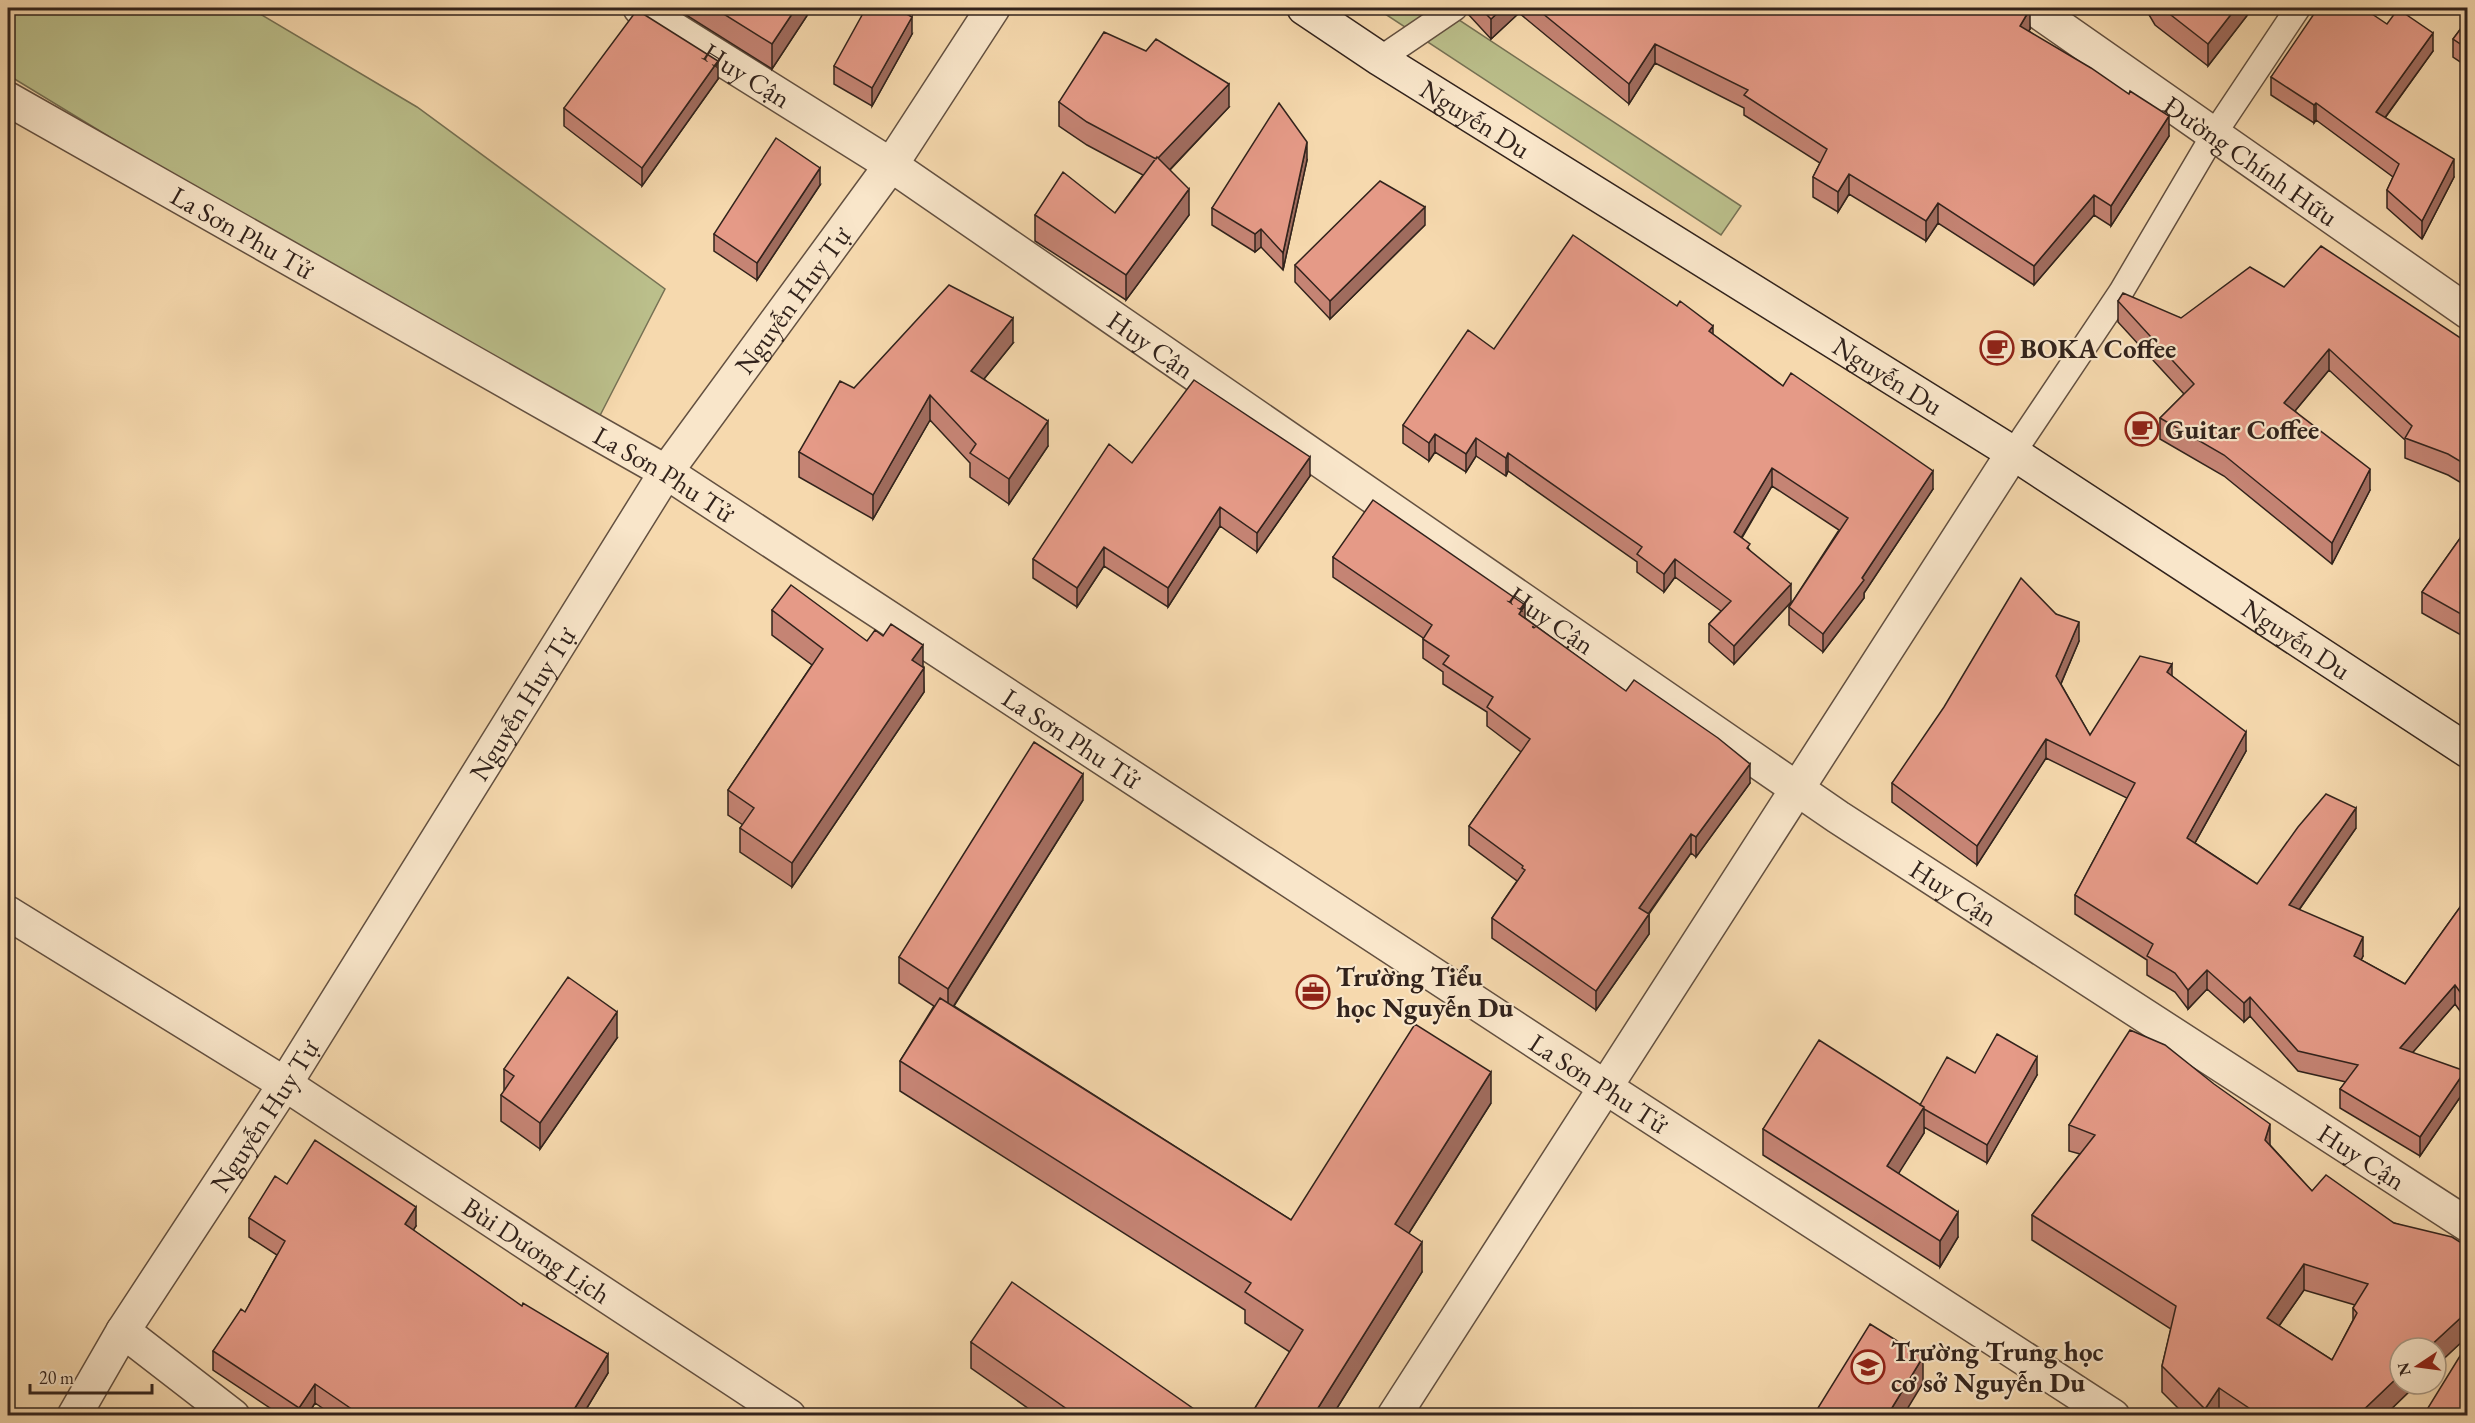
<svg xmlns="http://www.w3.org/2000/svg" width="2475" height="1423" viewBox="0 0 2475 1423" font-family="'EB Garamond',serif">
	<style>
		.green { fill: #bbbf8b; stroke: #767154; stroke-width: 1.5 }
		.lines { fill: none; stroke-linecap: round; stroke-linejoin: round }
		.service-casing { stroke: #635040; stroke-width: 27 }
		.minor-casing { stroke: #635040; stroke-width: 36 }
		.secondary-casing { stroke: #32231c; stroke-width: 36 }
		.service { stroke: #f9e6ca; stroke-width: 24 }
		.minor { stroke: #f9e6ca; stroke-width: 33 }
		.secondary { stroke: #f9e6ca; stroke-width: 33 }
		.wall { fill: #c58474; stroke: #32231c; stroke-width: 1.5; fill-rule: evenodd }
		.shaded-wall { fill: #a06c5e; stroke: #32231c; stroke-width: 1.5 }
		.building { fill: #e59a87; stroke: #32231c; stroke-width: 1.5; fill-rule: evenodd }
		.labels { text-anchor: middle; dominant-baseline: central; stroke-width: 4.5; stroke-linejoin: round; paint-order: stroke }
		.street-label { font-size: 27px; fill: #32231c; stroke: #f9e6ca }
		.poi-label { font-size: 27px; font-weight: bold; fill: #32231c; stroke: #f9e6ca; text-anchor: start }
	</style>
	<rect width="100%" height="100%" fill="#f6d9ae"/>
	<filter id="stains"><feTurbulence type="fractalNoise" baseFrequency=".00333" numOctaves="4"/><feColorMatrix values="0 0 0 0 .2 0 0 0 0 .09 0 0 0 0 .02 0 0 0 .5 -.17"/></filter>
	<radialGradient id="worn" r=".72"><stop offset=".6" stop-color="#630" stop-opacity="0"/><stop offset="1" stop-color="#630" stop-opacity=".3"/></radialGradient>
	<path class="green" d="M8,8H250L417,107L665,289L592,431L8,75Z
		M1376,8H1441L1741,206L1721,235Z"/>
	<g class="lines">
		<g class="service-casing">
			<path id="service" d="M1380,59L1455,8
				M2013,453L2121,292L2214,134L2298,8"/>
		</g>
		<g class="minor-casing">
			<g id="minor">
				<path id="s1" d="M640,8L891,165L1838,817L2468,1225"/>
				<path id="s2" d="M2033,8L2468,312"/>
				<path id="s3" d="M8,99L666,472L1605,1087L2113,1416"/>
				<path id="s4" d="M8,913L285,1084L789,1416"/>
				<path d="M123,1331L233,1416"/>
				<path id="s5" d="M74,1416L123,1331L285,1084L666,472L891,165L993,8"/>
				<path d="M1394,1416L2013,453"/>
			</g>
		</g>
		<g class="secondary-casing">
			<g id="secondary">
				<path id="s6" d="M1304,8L1380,59L2013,453L2468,751"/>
			</g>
		</g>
		<use href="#service" class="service"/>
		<use href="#minor" class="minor"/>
		<use href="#secondary" class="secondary"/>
	</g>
	<path class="wall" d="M675,8H812L772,69Z
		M1468,8H2028L2030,29L2029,31L2169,136L2111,226L2094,215L2034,285L1938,223L1926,241L1849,194L1838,212L1813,197V177L1820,163L1744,115V108L1655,63L1629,104L1519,13L1491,39L1468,14Z
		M2145,8H2249V13L2208,66L2155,25Z
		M2468,19V67L2453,57V39Z
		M2387,24L2433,51L2385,118L2454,177L2422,239L2387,208V190L2393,177L2316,120L2314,123L2271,95V77Z
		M912,34L872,106L834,84V66Z
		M718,79L642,186L564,126V108Z
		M1059,102L1229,107L1170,170L1189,215L1126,300L1035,241V215L1115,213L1143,175L1087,145L1059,126Z
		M1307,160L1283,270L1261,247L1255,252L1212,225V208Z
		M820,185L757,280L714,251V234Z
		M1425,225L1330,319L1295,282V265Z
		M2284,287L2465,341L2468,337V487L2448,475L2405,458V440L2329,370L2295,411L2370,490L2332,564L2224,476L2160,439V418L2184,394L2118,322V301L2181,318Z
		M1713,335L1783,386L1933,489L1864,593V598L1823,652L1789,625V607L1839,530L1772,486L1742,538L1750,551L1791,602L1734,664L1709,642V624L1721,611L1675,577L1664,592L1637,572V562L1508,471L1506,476L1476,456L1466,472L1435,452L1429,461L1403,443V425L1494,349Z
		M1013,343L984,379L1048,446L1009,504L970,477V463L930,420L873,519L799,477V452L854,388Z
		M1132,463L1310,476L1257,552L1220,526L1168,607L1104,566L1077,607L1033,578V559Z
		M2468,527V639L2422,613V592Z
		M1333,557L1525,618L1750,783L1696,857L1691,853L1649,914V934L1596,1010L1492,938V918L1517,881L1469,845V826L1521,752L1487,726V712L1443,684V672L1423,658V638L1333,577Z
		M772,610L867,641L923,667L924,692L792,887L740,852V828L743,825L728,815V790L812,665L772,635Z
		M2056,614L2079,641L2061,684L2090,735L2172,676L2246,751L2195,843L2257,884L2356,828L2299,910L2363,956L2361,960L2405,984L2468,896V1022L2455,1004L2412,1053L2465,1090L2420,1156L2340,1108V1089L2346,1082L2298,1071L2250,1016L2244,1022L2207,989L2188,1009L2175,992L2147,975V960L2075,914V895L2127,798L2046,758L1977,865L1892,802V783Z
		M1083,800L954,1006L1291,1220L1491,1103L1409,1233L1422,1272L1332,1416H1250L1290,1352L1245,1323V1310L900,1091V1061L934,1006L899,983V957Z
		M617,1038L540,1149L501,1121V1095L504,1092V1069Z
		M1975,1073L2037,1075L1987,1163L1924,1127V1133L1898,1173L1958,1237L1940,1267L1763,1155V1129L1920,1105Z
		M2069,1125L2270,1145L2312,1191L2394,1223L2468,1247V1336L2436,1366L2400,1384H2417L2384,1416H2221L2219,1414L2218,1416H2186L2162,1392V1366L2171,1329L2032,1240V1215L2080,1154L2069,1151ZM2304,1290L2355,1305L2353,1308V1320L2332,1360L2279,1326Z
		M287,1184L416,1226L413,1230L608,1373L582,1416H334L315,1403L307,1416H282L213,1370V1351L245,1312L277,1255L249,1237V1218Z
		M971,1342L1204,1416H1039L971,1368Z"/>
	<path class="shaded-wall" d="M796,8H812L772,69V44Z
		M1503,8H1519V13L1491,39V19Z
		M2236,8H2249V13L2208,66V44Z
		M2030,9V29L2020,46V26Z
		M912,17V34L872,106V88Z
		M2433,33V51L2376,130V112Z
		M1655,44V63L1629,104V84Z
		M718,61V79L642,186V168Z
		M1229,84V107L1157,183V159Z
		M2316,103V120L2314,123V105Z
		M2169,116V136L2111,226V206Z
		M1307,142V160L1283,270V253Z
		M2454,159V177L2422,239V221Z
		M820,168V185L757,280V263Z
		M1849,174V194L1838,212V192Z
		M1189,189V215L1126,300V275Z
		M2094,195V215L2034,285V266Z
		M1938,203V223L1926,241V221Z
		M1425,207V225L1330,319V301Z
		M1261,229V247L1255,252V234Z
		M1013,318V343L971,395V371Z
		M1713,326V344L1709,331Z
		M2329,349V370L2284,424V403Z
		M930,395V420L873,519V495Z
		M1048,421V446L1009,504V479Z
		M1435,434V452L1429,461V443Z
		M1476,438V456L1466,472V454Z
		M1508,453V471L1506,476V458Z
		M1310,457V476L1257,552V533Z
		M1772,468V486L1734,550V532Z
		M2370,469V490L2332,564V543Z
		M1933,471V489L1864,593V598L1823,652V634L1862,578Z
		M1220,507V526L1168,607V588Z
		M1104,547V566L1077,607V588Z
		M1675,559V577L1664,592V574Z
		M1791,584V602L1734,664V646Z
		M1525,605V624L1519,614Z
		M2079,622V641L2056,695V676Z
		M923,645V669L912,660Z
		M2172,664V683L2167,672Z
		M924,668V692L792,887V863Z
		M2246,732V751L2187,857V838Z
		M2046,739V758L1977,865V846Z
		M1750,764V783L1696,857V837Z
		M1083,774V800L948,1015V989Z
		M2356,808V828L2289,924V905Z
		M1691,834V853L1639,927V908Z
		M1649,914V934L1596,1010V991Z
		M2363,937V956L2354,975V956Z
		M2207,970V989L2188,1009V990Z
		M2455,985V1004L2400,1067V1048Z
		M2250,997V1016L2244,1022V1003Z
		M617,1012V1038L540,1149V1123Z
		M2037,1057V1075L1987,1163V1145Z
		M2465,1071V1090L2420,1156V1137Z
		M1491,1072V1103L1395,1255V1224Z
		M1924,1107V1133L1887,1192V1166Z
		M2270,1124V1150L2265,1140Z
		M416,1207V1226L405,1243V1224Z
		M1958,1212V1237L1940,1267V1241Z
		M1422,1242V1272L1332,1416H1313Z
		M2304,1264V1290L2267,1343V1318Z
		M2468,1311V1336L2436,1366V1348H2428Z
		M608,1354V1373L582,1416H570Z
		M1923,1357V1383L1903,1416H1887Z
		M2400,1375V1384H2417L2384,1416H2357Z
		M315,1384V1403L307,1416H299V1408Z
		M2219,1388V1414L2218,1416H2205V1409Z
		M2468,1408V1416H2462Z"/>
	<path class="building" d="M714,8H796L772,44Z
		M866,8H896L912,17L872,88L834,66Z
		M1480,8H1503L1491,19Z
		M1536,8H2028L2030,9L2020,26L2091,68L2129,94L2130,91L2169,116L2111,206L2094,195L2034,266L1938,203L1926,221L1849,174L1838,192L1813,177L1827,149L1744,95L1748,90L1655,44L1629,84Z
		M2162,8H2236L2208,44Z
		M2318,8H2363L2387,24L2398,9L2433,33L2376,112L2454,159L2422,221L2387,190L2399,164L2316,103L2314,105L2271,77Z
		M637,10L718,61L642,168L564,108Z
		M2468,19V49L2453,39Z
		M1104,32L1146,51L1156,39L1229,84L1158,158L1157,157L1156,159L1087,122L1059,102Z
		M1279,103L1307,142L1283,253L1261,229L1255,234L1212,208Z
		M776,138L820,168L757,263L714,234Z
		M1157,157L1189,189L1126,275L1035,215L1063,172L1115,213Z
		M1380,181L1425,207L1330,301L1295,265Z
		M1573,235L1677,306L1680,301L1713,326L1709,331L1783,386L1791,373L1933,471L1862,578L1864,580L1823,634L1789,607L1848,518L1772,468L1734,532L1750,544L1747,548L1791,584L1734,646L1709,624L1731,601L1675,559L1664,574L1637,554L1642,547L1508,453L1506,458L1476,438L1466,454L1435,434L1429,443L1403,425L1468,330L1494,349Z
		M2321,246L2465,341L2468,337V466L2448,454L2405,438L2412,426L2329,349L2284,403L2370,469L2332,543L2224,455L2160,418L2194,384L2118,301L2123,293L2181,318L2250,267L2284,287Z
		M949,285L1013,318L971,371L1048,421L1009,479L970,453L976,444L930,395L873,495L799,452L840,381L854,388Z
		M1194,380L1310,457L1257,533L1220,507L1168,588L1104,547L1077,588L1033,559L1109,444L1132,463Z
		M1373,500L1525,605L1519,614L1626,691L1634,680L1718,738L1750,764L1696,837L1691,834L1639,908L1649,914L1596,991L1492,918L1525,870L1522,868L1523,866L1469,826L1530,739L1487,707L1493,697L1443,664L1449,656L1423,639L1432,625L1333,557Z
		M2468,527V618L2422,592Z
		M2021,578L2056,614L2079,622L2056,676L2090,735L2140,656L2172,664L2167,672L2246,732L2187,838L2257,884L2298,827L2326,794L2356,808L2289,905L2363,937L2354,956L2405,984L2468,896V1003L2455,985L2400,1048L2465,1071L2420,1137L2340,1089L2358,1065L2298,1051L2250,997L2244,1003L2207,970L2188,990L2175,973L2147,956L2153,944L2075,895L2135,783L2046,739L1977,846L1892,783L1944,707Z
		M791,585L867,641L875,630L883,636L891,624L923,645L912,660L924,668L792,863L740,828L754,808L728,790L823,649L772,610Z
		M1034,742L1083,774L948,989L899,957Z
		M568,977L617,1012L540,1123L501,1095L514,1076L504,1069Z
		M940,998L1291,1220L1415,1024L1491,1072L1395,1224L1422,1242L1313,1416H1250L1303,1330L1245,1292L1251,1283L900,1061Z
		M2130,1030L2165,1045L2214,1084L2270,1124L2265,1140L2312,1191L2326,1175L2394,1223L2452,1237L2468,1247V1311L2428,1348H2400V1375L2357,1416H2261L2219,1388L2205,1409L2162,1366L2176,1306L2032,1215L2095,1135L2069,1125ZM2304,1264L2368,1284L2353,1308L2357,1313L2332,1360L2267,1318Z
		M1997,1034L2037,1057L1987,1145L1924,1109V1107L1920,1105L1947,1057L1975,1073Z
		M1819,1040L1924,1107L1887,1166L1958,1212L1940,1241L1763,1129Z
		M315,1140L416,1207L405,1224L522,1306L523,1303L608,1354L570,1416H534L528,1412L525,1416H362L315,1384L299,1408L213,1351L241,1309L245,1312L285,1241L249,1218L275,1176L287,1184Z
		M1012,1282L1204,1416H1077L971,1342Z
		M1870,1324L1923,1357L1887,1416H1813Z
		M2468,1343V1408L2462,1416H2423Z"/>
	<defs>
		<g id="cafe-ring" transform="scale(1.725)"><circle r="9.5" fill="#f9e6ca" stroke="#8f2418" stroke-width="1.5"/><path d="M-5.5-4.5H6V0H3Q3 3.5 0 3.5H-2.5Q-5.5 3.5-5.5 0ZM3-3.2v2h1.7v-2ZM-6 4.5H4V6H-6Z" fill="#8f2418"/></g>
		<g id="office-ring" transform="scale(1.725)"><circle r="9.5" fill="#f9e6ca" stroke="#8f2418" stroke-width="1.5"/><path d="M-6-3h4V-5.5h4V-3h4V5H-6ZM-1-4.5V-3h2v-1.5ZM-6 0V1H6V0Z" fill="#8f2418"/></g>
		<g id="school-ring" transform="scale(1.725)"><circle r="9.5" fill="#f9e6ca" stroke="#8f2418" stroke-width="1.5"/><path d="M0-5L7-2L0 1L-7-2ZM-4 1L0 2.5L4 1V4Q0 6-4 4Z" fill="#8f2418"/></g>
	</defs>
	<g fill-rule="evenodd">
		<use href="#cafe-ring" x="1997" y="348"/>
		<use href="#cafe-ring" x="2142" y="429"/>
		<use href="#office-ring" x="1313" y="992"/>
		<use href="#school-ring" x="1868" y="1367"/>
	</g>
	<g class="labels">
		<g class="street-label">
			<text stroke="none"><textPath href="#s1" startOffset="126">Huy Cận</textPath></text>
			<text stroke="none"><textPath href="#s6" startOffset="204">Nguyễn Du</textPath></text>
			<text stroke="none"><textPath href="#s2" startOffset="266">Đường Chính Hữu</textPath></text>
			<text stroke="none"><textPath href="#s3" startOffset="270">La Sơn Phu Tử</textPath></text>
			<text stroke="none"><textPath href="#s5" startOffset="1328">Nguyễn Huy Tự</textPath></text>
			<text stroke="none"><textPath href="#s1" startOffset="612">Huy Cận</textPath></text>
			<text stroke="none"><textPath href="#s6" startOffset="690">Nguyễn Du</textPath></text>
			<text stroke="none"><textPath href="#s3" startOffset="756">La Sơn Phu Tử</textPath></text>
			<text stroke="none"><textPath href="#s1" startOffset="1098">Huy Cận</textPath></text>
			<text stroke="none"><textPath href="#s6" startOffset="1176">Nguyễn Du</textPath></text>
			<text stroke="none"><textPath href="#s5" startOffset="842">Nguyễn Huy Tự</textPath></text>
			<text stroke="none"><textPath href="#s3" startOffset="1242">La Sơn Phu Tử</textPath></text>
			<text stroke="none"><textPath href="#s1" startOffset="1584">Huy Cận</textPath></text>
			<text stroke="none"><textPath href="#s3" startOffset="1872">La Sơn Phu Tử</textPath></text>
			<text stroke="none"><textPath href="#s5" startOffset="356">Nguyễn Huy Tự</textPath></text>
			<text stroke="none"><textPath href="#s1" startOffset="2070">Huy Cận</textPath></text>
			<text stroke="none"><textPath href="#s4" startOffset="627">Bùi Dương Lịch</textPath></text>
		</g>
		<g class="poi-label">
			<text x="2020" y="348">BOKA Coffee</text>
			<text x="2165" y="429">Guitar Coffee</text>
			<text x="1336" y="976">Trường Tiểu<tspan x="1336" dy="31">học Nguyễn Du</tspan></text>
			<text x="1891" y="1351">Trường Trung học<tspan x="1891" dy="31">cơ sở Nguyễn Du</tspan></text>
		</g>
	</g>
	<rect width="2475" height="1423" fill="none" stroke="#f6d9ae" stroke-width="30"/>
	<rect x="9" y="9" width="2457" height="1405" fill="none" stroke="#32231c" stroke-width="3"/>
	<rect x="15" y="15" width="2445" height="1393" fill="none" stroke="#32231c" stroke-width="1.5"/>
	<g transform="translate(2418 1366) rotate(257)"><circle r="28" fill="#f9e6ca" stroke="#a99884" stroke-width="1.5"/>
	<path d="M0-4.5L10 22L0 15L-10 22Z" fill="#8f2418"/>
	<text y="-9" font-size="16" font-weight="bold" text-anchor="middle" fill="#32231c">N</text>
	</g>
	<path d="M30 1384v9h122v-9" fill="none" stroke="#32231c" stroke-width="3"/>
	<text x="39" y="1384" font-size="18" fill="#32231c" stroke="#f9e6ca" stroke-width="4.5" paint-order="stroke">20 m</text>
	<rect width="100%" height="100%" filter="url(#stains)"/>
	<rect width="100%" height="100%" fill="url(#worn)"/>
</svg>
